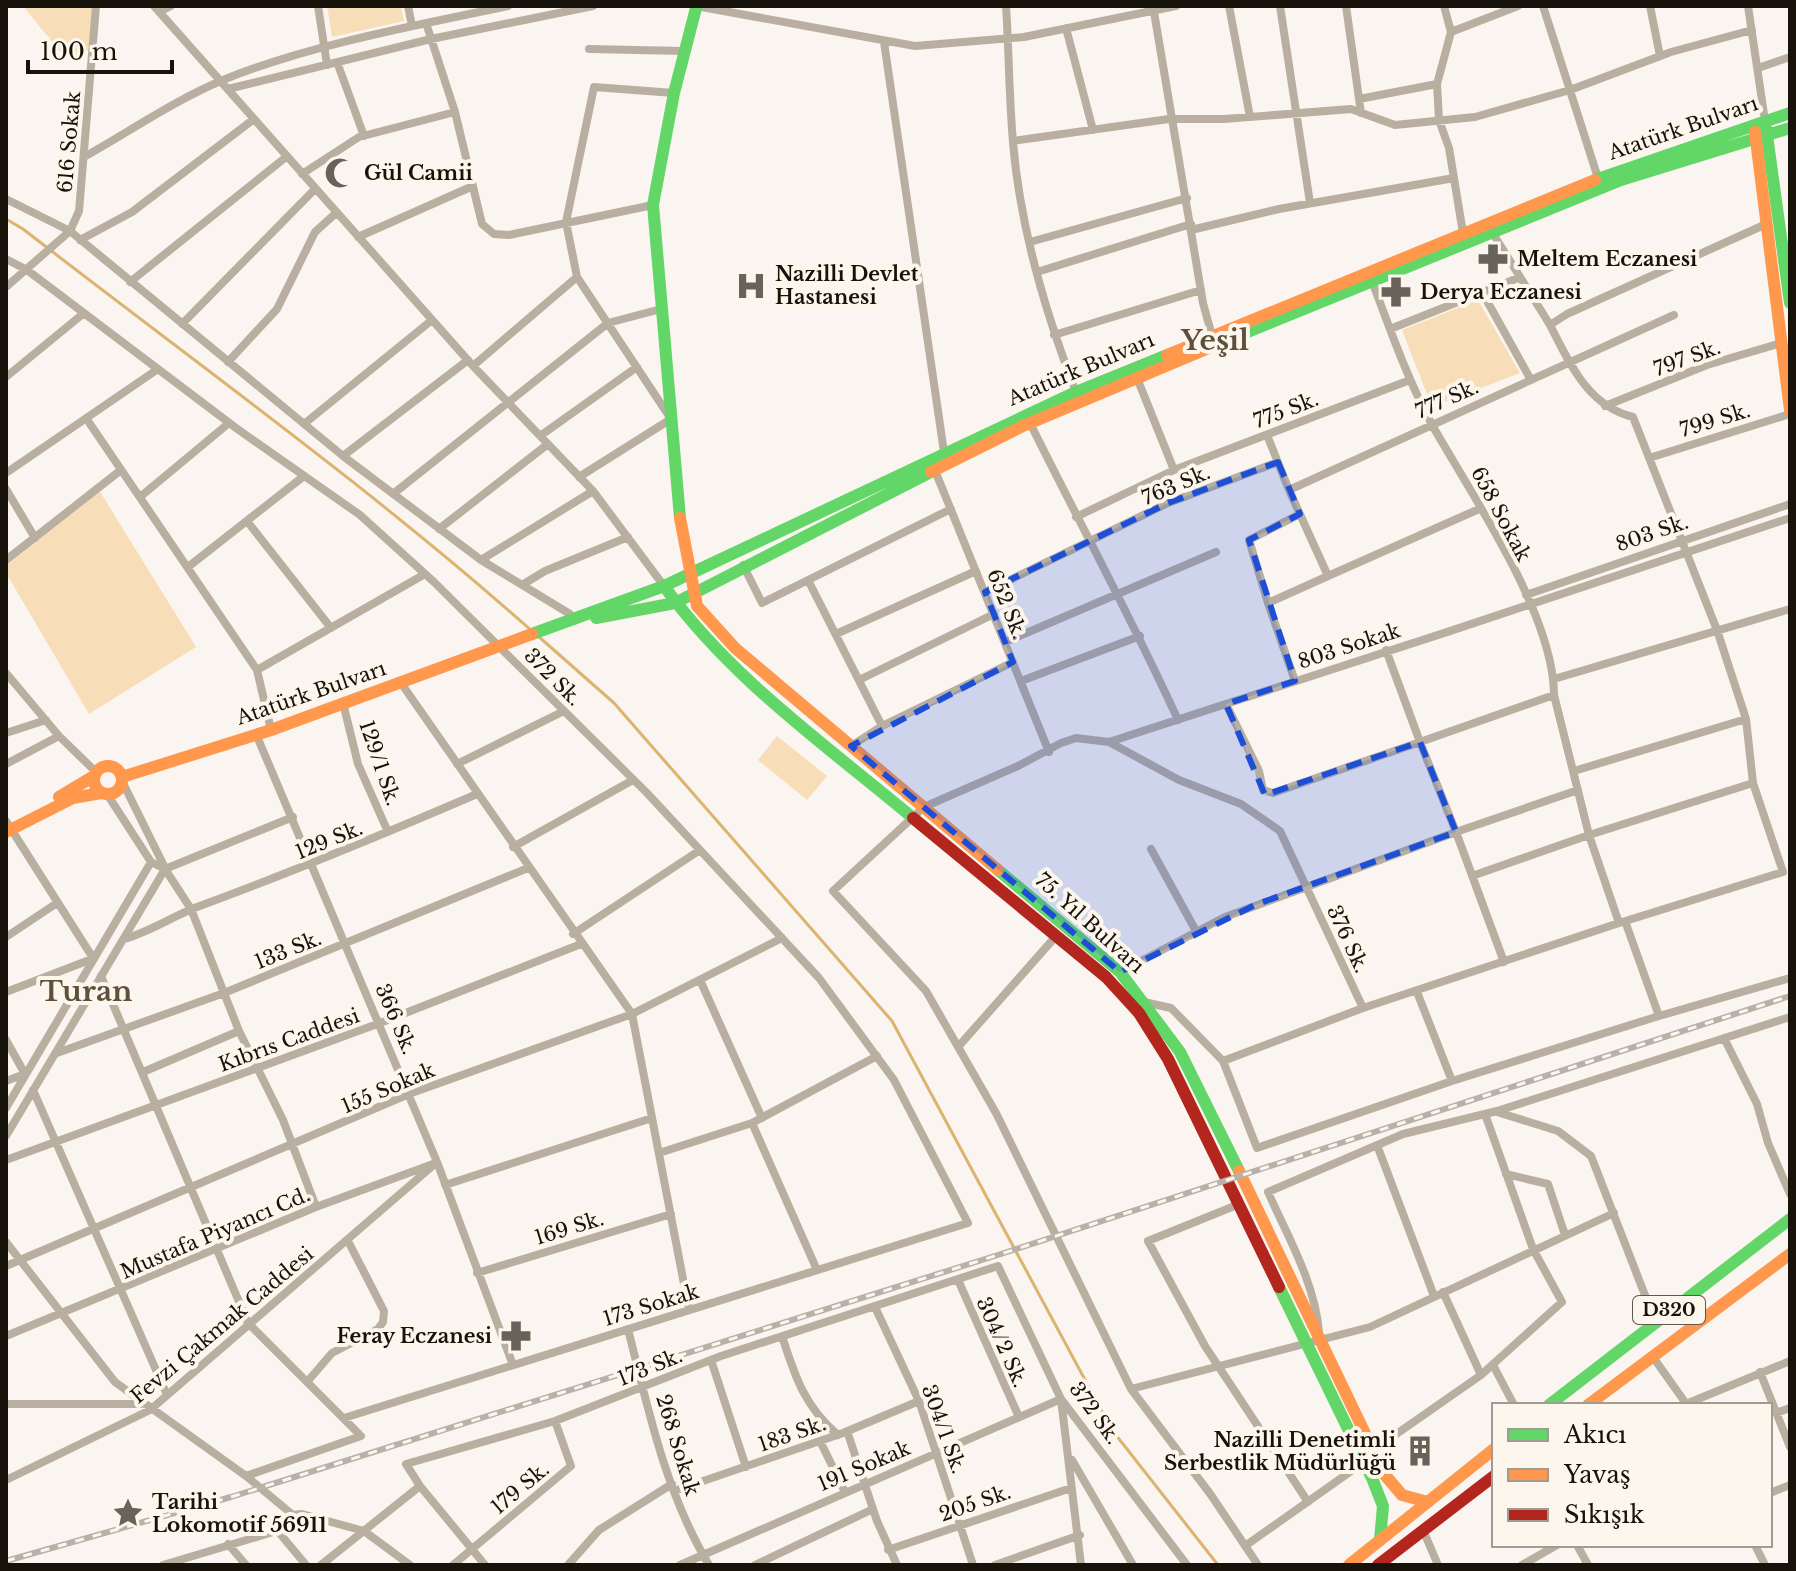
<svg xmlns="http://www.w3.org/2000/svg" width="1796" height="1571" viewBox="0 0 1796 1571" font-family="'Libre Baskerville',serif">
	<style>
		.green { fill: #f8deb8 }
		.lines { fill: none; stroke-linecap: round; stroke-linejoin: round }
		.stream { stroke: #dcb36f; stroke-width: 3 }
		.street { stroke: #b9afa0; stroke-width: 8 }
		.fast { stroke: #63d668; stroke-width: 12 }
		.slow { stroke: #ff974d; stroke-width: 12 }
		.jam { stroke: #b3261e; stroke-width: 12 }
		.rail-casing { stroke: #b8b1a7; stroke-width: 6 }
		.rail { stroke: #fdf6ed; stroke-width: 3; stroke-dasharray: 9; stroke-linecap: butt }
		.marked { fill: #1d4ed8; fill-opacity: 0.2; stroke: #1d4ed8; stroke-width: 6; stroke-dasharray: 16 10; stroke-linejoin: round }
		.labels { text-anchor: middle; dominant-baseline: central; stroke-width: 8; stroke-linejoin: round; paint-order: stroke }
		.shield { fill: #fdf6ed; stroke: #5d574e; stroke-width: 2 }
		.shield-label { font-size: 18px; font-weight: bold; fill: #18130a }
		.street-label { font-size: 20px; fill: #18130a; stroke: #fdf6ed }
		.poi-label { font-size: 20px; font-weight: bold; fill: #18130a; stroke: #fdf6ed; text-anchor: start }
		.district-label { font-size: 28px; font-weight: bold; fill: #5e503b; stroke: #fdf6ed }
	</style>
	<rect width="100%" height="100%" fill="#faf5f0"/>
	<path class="green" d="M23,6H93L89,50L65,58Z
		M327,6H401L404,21L332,37Z
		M1478,300L1520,373L1432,407L1402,330Z
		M99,490L196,647L89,714L6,573V566Z
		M777,736L827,776L807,800L758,760Z"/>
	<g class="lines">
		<path class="stream" d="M6,219L23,229C193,361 371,488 532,631
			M538,636L614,703L892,1021L1112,1430L1218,1565"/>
		<path class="street" d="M154,6L473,366L593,491L664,586
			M318,6L327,65
			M408,6L412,26
			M696,6L915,46L1024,37L1176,6
			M1006,6C1009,51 1009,97 1013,142C1020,228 1045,312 1076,392
			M1153,6L1203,303L1212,336
			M1229,6L1250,117
			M1280,6L1310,203
			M1346,6L1361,113
			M1444,6L1451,32
			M1543,6L1598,178
			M1650,6L1660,56
			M1748,6L1765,121
			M159,12L171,6
			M426,23L455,112L482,224L494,234L509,235L653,205
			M1066,28L1093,130
			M884,42L944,452
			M589,49L684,51
			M337,62L364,136
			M1758,68L1790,57
			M228,89L431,39L593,6
			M1359,99L1437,84
			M1013,141L1169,119H1224L1351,109L1395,125L1475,117L1570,90L1671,52L1752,30
			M84,157C129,132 175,100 223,80C308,45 418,25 508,6
			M302,174L359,137L455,112
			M6,199L70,231L343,456L481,560L570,614L574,621
			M1191,230L1279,209L1454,178
			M1492,232L1550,325
			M1463,233L1449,148L1439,120L1437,84L1451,32L1518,6
			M358,237L473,186
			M80,240L132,212L254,119
			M1030,242L1187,198
			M6,259L27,270L236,428L360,515L434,582L647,793L819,978L894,1080L968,1223L344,1418
			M1037,272L1191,224
			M1372,281C1390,329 1407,378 1431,423C1471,494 1554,614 1554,695L1589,835L1753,783L1746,719L1717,630L1633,417C1588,406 1570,364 1550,325L1567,314L1764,225
			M130,282L286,157
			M6,287L70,231L79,211L96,6
			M1482,292L1531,380
			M182,324L315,189
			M1390,329L1518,278
			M1054,335L1201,290
			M228,362L277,309L315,232L336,213
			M473,366L577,277
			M6,377L84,313
			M1605,406L1707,365L1781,343
			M86,418L257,670L271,730
			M1030,423C1079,522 1132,619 1178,720
			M304,424L432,320
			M1267,435L1289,490L1674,315
			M540,436L637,367
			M343,456L468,360
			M1649,458L1790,414
			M934,468L1049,752
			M1174,470L1410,380
			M6,473L158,369
			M579,477L671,419L577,277L566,222L594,87L674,93
			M6,489L35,538
			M1289,490L1328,576L1479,509
			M393,494L608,323L661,309
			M140,497L229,423
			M1300,514L1249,540L1268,603L1328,576
			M1076,517L1174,470L1137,378
			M247,521L331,628
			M439,529L548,444
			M6,560L121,470
			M481,560L593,491
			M743,565L762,603L951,509
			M188,567L304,476
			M808,580L882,726L851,746
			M522,585L545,571L628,537
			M985,592L1168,503L1278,462
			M1526,595L1790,504
			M1268,603L1295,681
			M836,634L976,571
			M1005,642L1216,552
			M1386,650L1420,742L1554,695
			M257,670L425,574
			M6,673L59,736L96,772
			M1554,679L1790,609
			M859,680L994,614
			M1021,681L1140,636
			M401,683L632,1014L689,1310
			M343,703L358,764L388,832
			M882,726L1013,662
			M6,733L46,720
			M256,734L437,1162L513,1365
			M1109,742L1179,780L1241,804L1280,831L1363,1008L1223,1061L1171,1008L1144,1002
			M6,764L59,736
			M457,764L564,711
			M1574,771L1746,719
			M122,781L165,868
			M107,794L151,862L165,869L191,909L239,1031L283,1120L316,1207
			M6,821L93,958
			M513,847L633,780
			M1151,849L1196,931
			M165,869L293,817
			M1472,876L1589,835L1619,923L1783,872L1753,783
			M1625,921L1659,1016L1790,978
			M573,934L700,850
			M6,937L57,903
			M124,939C150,932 171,917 197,907C292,872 384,834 477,794
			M1504,962L1456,832L1578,790
			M1120,972L1225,917L1456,832L1420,742L1273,793L1263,790L1259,771L1226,704
			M101,976L248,1323L361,1436L246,1476
			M700,980L762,1118
			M6,992L92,959
			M1363,1008L1619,923
			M1724,1038L1757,1104L1768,1143L1790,1194
			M6,1040L25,1074L6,1081
			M958,1047L1057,935
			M57,1053L224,993L528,868
			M1223,1061L1257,1148L1452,1081L1417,992
			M143,1072L239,1031
			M1452,1081L1659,1016
			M33,1090L167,1395
			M6,1108L151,862
			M1497,1112L1558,1131L1591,1156L1655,1321
			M752,1123L817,1270
			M6,1136L165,869
			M1377,1145L1434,1296
			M659,1153L752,1123L877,1056
			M6,1160L380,1023L581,944
			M1506,1174L1548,1184L1565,1235
			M445,1185L652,1118
			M1237,1205L1148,1241L1205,1346L1308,1502
			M6,1242L115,1382L246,1476L293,1515L302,1514L364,1531L410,1565
			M6,1266L409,1094L632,1014L782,938
			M477,1273L671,1214
			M958,1280L1019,1417
			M1443,1292L1481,1375
			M875,1307L919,1401L973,1565
			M628,1329C648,1409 666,1494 709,1565
			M1319,1332C1315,1283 1288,1237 1268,1192L1403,1134L1497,1111L1790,1017
			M6,1336L316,1207L433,1164
			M782,1336C795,1377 805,1407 838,1435
			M1653,1357L1687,1405
			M711,1360L746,1467
			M1493,1365L1514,1405
			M1760,1372L1790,1447
			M307,1382L332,1353L378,1329L383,1322L384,1311L348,1241
			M1131,1389L1370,1327L1614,1213
			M6,1404H141
			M1686,1404L1790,1361
			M1776,1413L1790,1408
			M847,1431L877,1521L897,1565
			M820,1441L845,1492
			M1372,1451L1481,1375L1562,1302L1533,1249L1485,1114
			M1072,1460L1133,1565
			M6,1480L150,1410L437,1162
			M420,1486L485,1565
			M674,1491L843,1433L919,1401
			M1770,1493L1790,1485
			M276,1529L306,1565
			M1423,1530L1438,1565
			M228,1544L246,1565
			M1577,1545L1588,1565
			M1755,1545L1765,1565
			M1245,1546L1364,1462
			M888,1550L1071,1488
			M163,1565L273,1532L293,1515
			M321,1565L420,1486L406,1464L555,1421L721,1356L998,1266L1061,1399L1187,1565
			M453,1565L571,1466L555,1421
			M568,1565L599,1530L672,1484
			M680,1565L1061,1399L1081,1565
			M755,1565L873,1509
			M995,1565L1080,1535
			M1258,1565L1211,1495L1131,1389L996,1113L926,991L833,891L924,807L1018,766L1061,743L1076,738L1109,742C1337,669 1563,594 1790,518
			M1522,1565L1557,1545"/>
		<path class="fast" d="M1766,128L1790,303
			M1595,180L1790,113
			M1223,342L1621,180L1790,128
			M680,518L653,205L674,93L696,8
			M664,586C731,679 826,745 913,818
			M596,618L675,603L931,472
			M532,634L664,586L1076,392L1167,355
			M998,870L1120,972L1180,1052L1239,1171
			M1279,1287L1372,1478L1383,1506L1380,1540
			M1549,1405L1790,1219"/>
		<path class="slow" d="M1755,132L1790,410
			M1167,355L1595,180
			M931,472L1023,426L1223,342
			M680,518L697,606L735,648L998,870
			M94 780a14 14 0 1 1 28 0a14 14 0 1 1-28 0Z
			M122,777L271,730L532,634
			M59,797L94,776
			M6,832L73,798L101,793
			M1239,1171L1385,1475L1402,1495L1428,1502
			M1588,1405L1790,1254
			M1349,1565L1494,1449"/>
		<path class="jam" d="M913,818L1106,977L1139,1013L1168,1059L1279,1287
			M1378,1565L1494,1476"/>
		<g class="rail-casing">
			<path id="rail" d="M6,1561L231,1497L1001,1254L1790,996"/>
		</g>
		<use href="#rail" class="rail"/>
	</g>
	<path class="marked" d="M1278,462L1300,514L1249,540L1295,681L1226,704L1265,795L1420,742L1456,832L1255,905L1120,972L851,746L1013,662L985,592L1168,503Z"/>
	<defs>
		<g id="mosque-bare" transform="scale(2.4)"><path d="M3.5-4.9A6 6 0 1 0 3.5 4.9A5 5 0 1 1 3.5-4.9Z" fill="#67625a" stroke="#fdf6ed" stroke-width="2.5" paint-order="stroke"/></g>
		<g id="pharmacy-bare" transform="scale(2.4)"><path d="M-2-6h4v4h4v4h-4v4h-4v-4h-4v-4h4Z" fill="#67625a" stroke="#fdf6ed" stroke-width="2.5" paint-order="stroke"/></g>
		<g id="hospital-bare" transform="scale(2.4)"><path d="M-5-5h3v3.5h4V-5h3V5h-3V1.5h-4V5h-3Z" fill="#67625a" stroke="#fdf6ed" stroke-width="2.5" paint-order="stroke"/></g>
		<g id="building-bare" transform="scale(2.4)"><path d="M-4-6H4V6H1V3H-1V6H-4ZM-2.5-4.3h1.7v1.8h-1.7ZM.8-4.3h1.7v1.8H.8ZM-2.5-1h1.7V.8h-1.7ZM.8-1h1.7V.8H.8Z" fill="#67625a" stroke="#fdf6ed" stroke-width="2.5" paint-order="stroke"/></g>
		<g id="sight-bare" transform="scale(2.4)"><path d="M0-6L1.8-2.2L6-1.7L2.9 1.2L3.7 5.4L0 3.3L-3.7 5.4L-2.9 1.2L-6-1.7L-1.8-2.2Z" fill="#67625a" stroke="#fdf6ed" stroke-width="2.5" paint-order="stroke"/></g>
	</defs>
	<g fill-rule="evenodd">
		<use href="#mosque-bare" x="340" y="173"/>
		<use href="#pharmacy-bare" x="1493" y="259"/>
		<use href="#hospital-bare" x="751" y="286"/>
		<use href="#pharmacy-bare" x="1396" y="292"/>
		<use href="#pharmacy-bare" x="516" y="1336"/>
		<use href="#building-bare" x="1420" y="1451"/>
		<use href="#sight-bare" x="128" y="1513"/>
	</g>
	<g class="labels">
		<rect class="shield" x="1633" y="1296" width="72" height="28" rx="6"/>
		<g class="shield-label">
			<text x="1669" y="1310">D320</text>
		</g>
		<g class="street-label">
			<text transform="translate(1683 128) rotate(-19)">Atatürk Bulvarı</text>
			<text transform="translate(69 142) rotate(-85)">616 Sokak</text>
			<text transform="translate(1687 358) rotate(-20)">797 Sk.</text>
			<text transform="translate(1081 369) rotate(-23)">Atatürk Bulvarı</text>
			<text transform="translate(1447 399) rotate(-24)">777 Sk.</text>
			<text transform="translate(1286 410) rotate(-21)">775 Sk.</text>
			<text transform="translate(1715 420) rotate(-17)">799 Sk.</text>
			<text transform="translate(1176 485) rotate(-23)">763 Sk.</text>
			<text transform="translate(1501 514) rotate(62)">658 Sokak</text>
			<text transform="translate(1652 533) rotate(-19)">803 Sk.</text>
			<text transform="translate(1007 604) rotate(68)">652 Sk.</text>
			<text transform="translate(1349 646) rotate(-18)">803 Sokak</text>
			<text transform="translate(553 677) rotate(45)">372 Sk.</text>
			<text transform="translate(311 693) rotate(-19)">Atatürk Bulvarı</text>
			<text transform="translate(380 763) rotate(71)">129/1 Sk.</text>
			<text transform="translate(329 840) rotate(-22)">129 Sk.</text>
			<text transform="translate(1090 923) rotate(42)">75. Yıl Bulvarı</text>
			<text transform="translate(1348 939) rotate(65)">376 Sk.</text>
			<text transform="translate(288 950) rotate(-22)">133 Sk.</text>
			<text transform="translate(396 1019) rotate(67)">366 Sk.</text>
			<text transform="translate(289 1040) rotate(-20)">Kıbrıs Caddesi</text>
			<text transform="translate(388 1088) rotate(-23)">155 Sokak</text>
			<text transform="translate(569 1228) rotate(-17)">169 Sk.</text>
			<text transform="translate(215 1233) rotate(-23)">Mustafa Piyancı Cd.</text>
			<text transform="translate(651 1305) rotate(-17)">173 Sokak</text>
			<text transform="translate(222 1325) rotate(-40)">Fevzi Çakmak Caddesi</text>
			<text transform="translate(1002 1342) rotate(66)">304/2 Sk.</text>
			<text transform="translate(650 1367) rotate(-22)">173 Sk.</text>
			<text transform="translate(1095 1413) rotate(54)">372 Sk.</text>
			<text transform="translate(944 1429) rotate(70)">304/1 Sk.</text>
			<text transform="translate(792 1434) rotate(-19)">183 Sk.</text>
			<text transform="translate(678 1445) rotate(73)">268 Sokak</text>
			<text transform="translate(864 1466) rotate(-23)">191 Sokak</text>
			<text transform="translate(520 1488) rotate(-40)">179 Sk.</text>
			<text transform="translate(975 1503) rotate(-19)">205 Sk.</text>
		</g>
		<g class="poi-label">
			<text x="364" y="173">Gül Camii</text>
			<text x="1517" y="259">Meltem Eczanesi</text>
			<text x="775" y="274">Nazilli Devlet<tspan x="775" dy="23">Hastanesi</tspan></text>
			<text x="1420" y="292">Derya Eczanesi</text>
			<text x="492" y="1336" text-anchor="end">Feray Eczanesi</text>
			<text x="1396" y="1440" text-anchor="end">Nazilli Denetimli<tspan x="1396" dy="23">Serbestlik Müdürlüğü</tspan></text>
			<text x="152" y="1502">Tarihi<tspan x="152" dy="23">Lokomotif 56911</tspan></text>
		</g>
		<g class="district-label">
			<text x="1215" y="340">Yeşil</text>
			<text x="86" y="991">Turan</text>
		</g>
	</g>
	<rect width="1796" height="1571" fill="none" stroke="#18130a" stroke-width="16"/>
	<rect x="1492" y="1403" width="280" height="144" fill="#fdf6ed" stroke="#a19b92" stroke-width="2"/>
	<rect x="1508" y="1429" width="40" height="12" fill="#63d668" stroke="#a19b92" stroke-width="2"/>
	<text x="1564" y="1443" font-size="24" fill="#18130a">Akıcı</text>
	<rect x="1508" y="1469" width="40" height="12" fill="#ff974d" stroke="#a19b92" stroke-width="2"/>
	<text x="1564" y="1483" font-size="24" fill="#18130a">Yavaş</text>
	<rect x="1508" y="1509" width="40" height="12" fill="#b3261e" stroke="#a19b92" stroke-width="2"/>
	<text x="1564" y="1523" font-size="24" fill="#18130a">Sıkışık</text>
	<path d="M28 60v12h144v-12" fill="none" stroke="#18130a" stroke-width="4"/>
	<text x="40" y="60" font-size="24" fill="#18130a" stroke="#fdf6ed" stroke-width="6" paint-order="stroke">100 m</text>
</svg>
